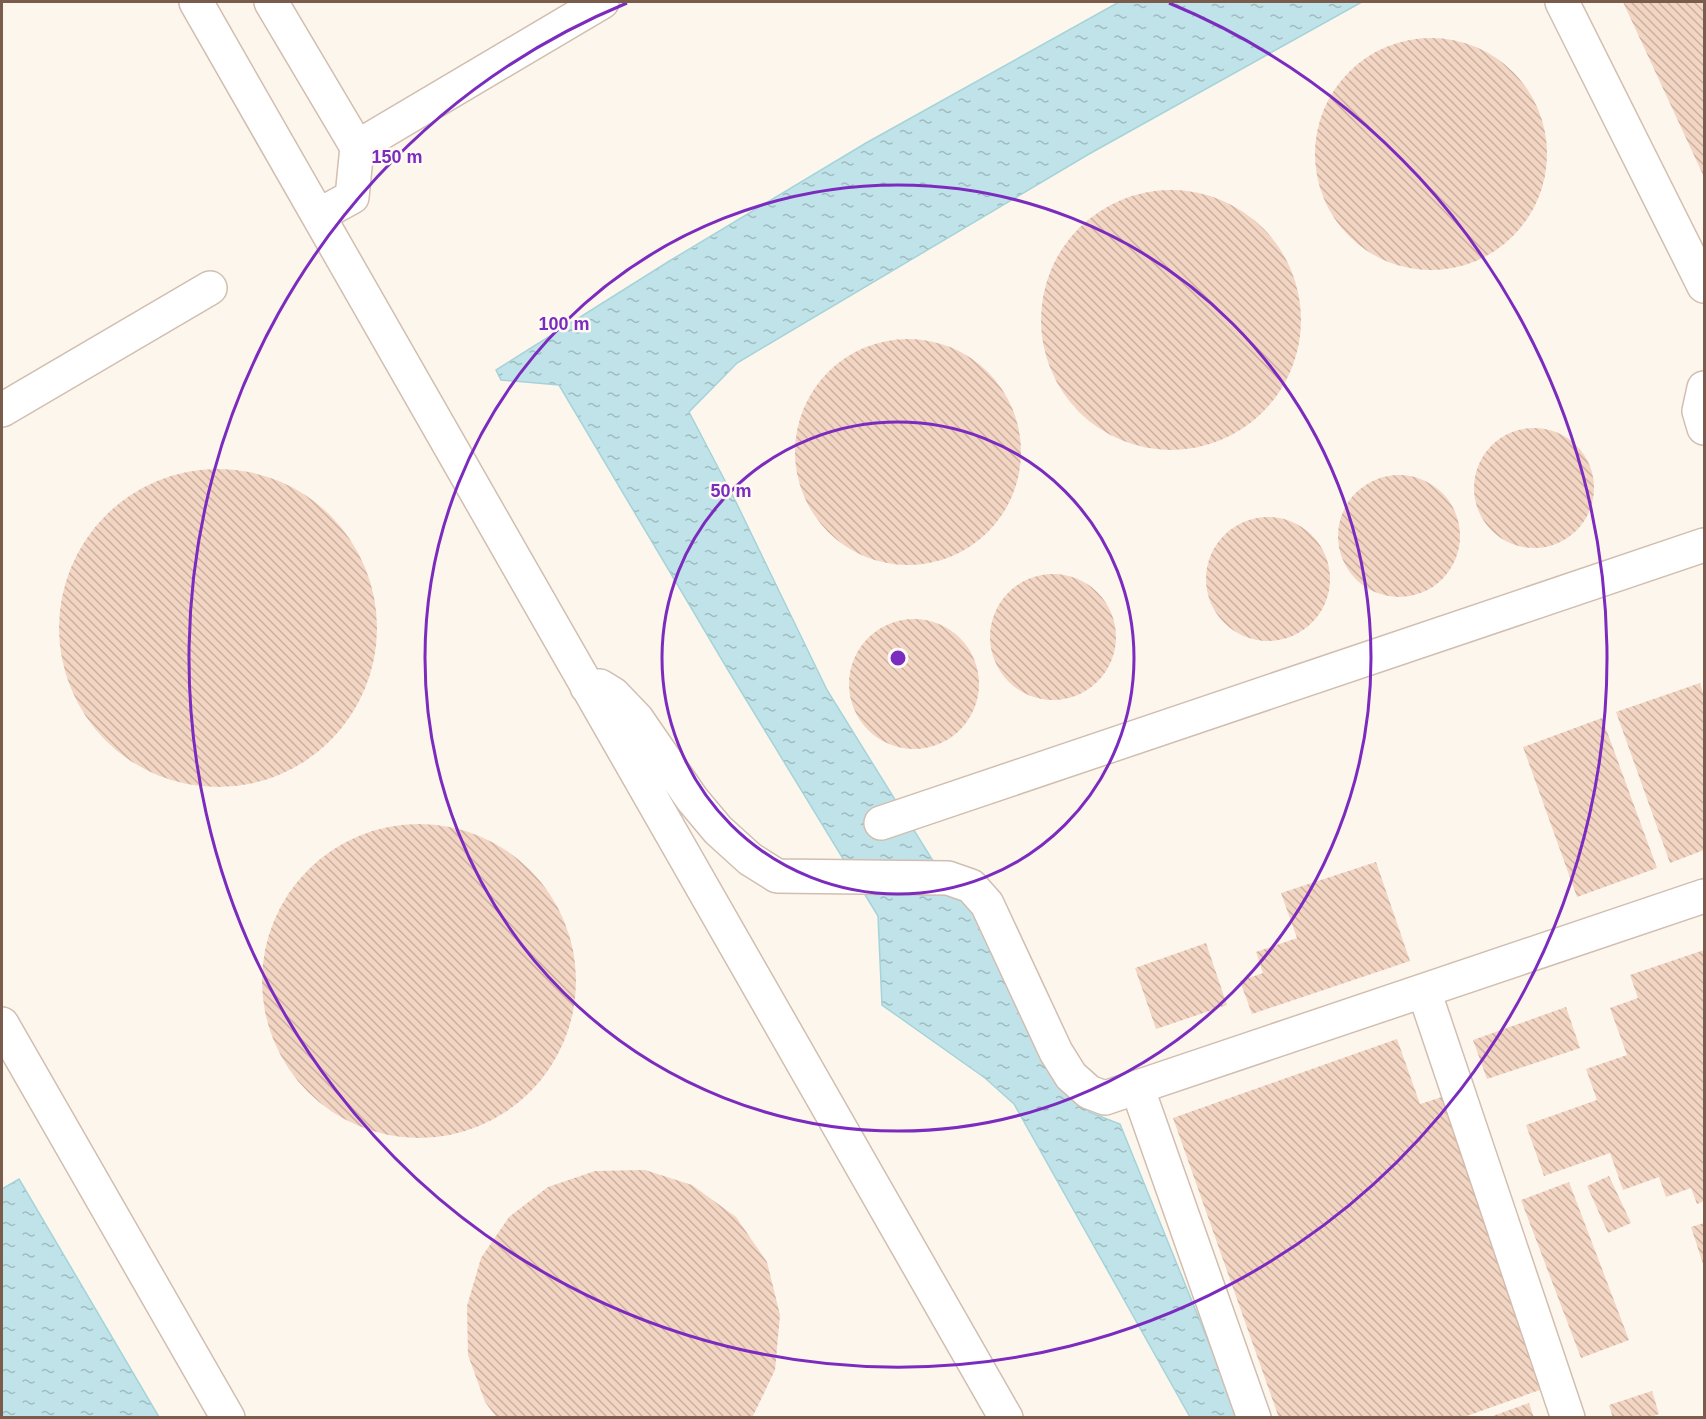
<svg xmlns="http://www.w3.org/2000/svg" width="1706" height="1419" viewBox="0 0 1706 1419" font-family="Arial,sans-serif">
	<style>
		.water { fill: url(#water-ripples); stroke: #a5d3da; stroke-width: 1.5 }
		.building { fill: url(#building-back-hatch) }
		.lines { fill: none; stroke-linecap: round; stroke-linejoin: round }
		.minor-casing { stroke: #d1beb0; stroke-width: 36 }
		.minor { stroke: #fff; stroke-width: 33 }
		.ring { fill: none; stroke: #7b2cbf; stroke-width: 3 }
		.centre { fill: #7b2cbf; stroke: #fffaf3; stroke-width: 3 }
		.ring-label { font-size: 18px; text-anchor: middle; font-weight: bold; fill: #7b2cbf; stroke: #fffaf3; stroke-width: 5; stroke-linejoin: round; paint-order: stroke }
	</style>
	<defs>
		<pattern id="water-ripples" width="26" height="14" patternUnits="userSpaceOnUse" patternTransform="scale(1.5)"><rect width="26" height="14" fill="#bfe3e8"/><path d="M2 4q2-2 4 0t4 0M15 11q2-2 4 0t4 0" fill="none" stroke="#a0bbbe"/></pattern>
		<pattern id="building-back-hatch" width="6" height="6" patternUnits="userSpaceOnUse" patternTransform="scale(1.5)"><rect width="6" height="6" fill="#f3d5c3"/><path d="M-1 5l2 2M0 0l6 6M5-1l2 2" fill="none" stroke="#cab0a1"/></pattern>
	</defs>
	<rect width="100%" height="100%" fill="#fdf6ec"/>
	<path class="water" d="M1119,2H1362L1089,154L737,363L689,412L733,496L827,690L956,898L977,907L1089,1112L1120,1124L1239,1417H1190L1014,1104L985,1078L882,1005L878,916L728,670L559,385L501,380L496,370L671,260L866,143Z
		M19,1179L159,1417H2V1189Z"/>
	<path class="building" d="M1623,2H1704V177Z
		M1315 154a116 116 0 1 1 232 0a116 116 0 1 1-232 0Z
		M1041 320a130 130 0 1 1 260 0a130 130 0 1 1-260 0Z
		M795 452a113 113 0 1 1 226 0a113 113 0 1 1-226 0Z
		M1474 488a60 60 0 1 1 120 0a60 60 0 1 1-120 0Z
		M59 628a159 159 0 1 1 318 0a159 159 0 1 1-318 0Z
		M1338 536a61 61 0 1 1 122 0a61 61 0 1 1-122 0Z
		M1206 579a62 62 0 1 1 124 0a62 62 0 1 1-124 0Z
		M990 637a63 63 0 1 1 126 0a63 63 0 1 1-126 0Z
		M849 684a65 65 0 1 1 130 0a65 65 0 1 1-130 0Z
		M1700,683L1704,696V850L1670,863L1616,712Z
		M1602,718L1657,868L1577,897L1523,747Z
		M262 981a157 157 0 1 1 314 0a157 157 0 1 1-314 0Z
		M1376,862L1410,961L1252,1014L1240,981L1263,973L1256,952L1297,938L1281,893Z
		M1206,943L1227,1005L1156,1029L1135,968Z
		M1704,950V1201L1697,1204L1691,1188L1666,1197L1659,1177L1623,1190L1610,1153L1544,1176L1526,1125L1597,1100L1586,1069L1627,1055L1610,1008L1638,998L1630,975Z
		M1566,1007L1580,1048L1487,1079L1473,1040Z
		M1397,1039L1420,1104L1448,1095L1551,1386L1461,1418H1279L1173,1118Z
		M645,1170L692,1185L736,1217L767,1262L780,1315L775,1370L752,1418H497L485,1402L468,1355L467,1306L481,1258L509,1217L548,1187L595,1171Z
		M1609,1176L1631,1223L1608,1233L1587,1186Z
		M1569,1182L1629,1340L1581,1358L1521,1200Z
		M1704,1223V1267L1691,1227Z
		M1652,1391L1659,1414L1648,1418H1613L1609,1405Z
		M1529,1403L1534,1418H1490V1417Z"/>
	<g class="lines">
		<g class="minor-casing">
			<path id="minor" d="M196,2L1006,1418
				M271,2L357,147L352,197L319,215
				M1562,2L1704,286
				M357,147L602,2
				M1704,388L1699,411L1704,428
				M2,410L210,288
				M587,687L600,686L613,694L637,719L692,799L718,830L750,859L777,876L948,878L971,886L987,904L1056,1052L1071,1076L1089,1092L1105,1098L1704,896
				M881,823L1704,545
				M1424,991L1568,1418
				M2,1024L228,1418
				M1137,1087L1254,1418"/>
		</g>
		<use href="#minor" class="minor"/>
	</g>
	<g class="ring">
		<circle cx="898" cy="658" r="236"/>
		<circle cx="898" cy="658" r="473"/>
		<path d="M1169 3A709 709 0 1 1 627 3"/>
	</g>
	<circle cx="898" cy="658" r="9" class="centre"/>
	<g class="ring-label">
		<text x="397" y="163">150 m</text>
		<text x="564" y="330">100 m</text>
		<text x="731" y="497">50 m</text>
	</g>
	<rect width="1706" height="1419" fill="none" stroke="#7a5c4d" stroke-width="6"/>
</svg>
